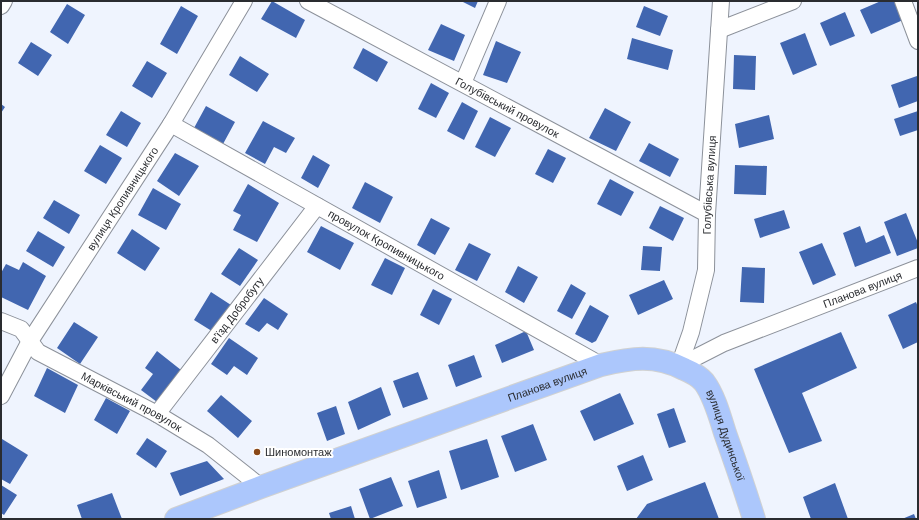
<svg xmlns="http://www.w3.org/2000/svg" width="919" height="520" viewBox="0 0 919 520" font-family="Arial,sans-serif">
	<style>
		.building { fill: #4166b0 }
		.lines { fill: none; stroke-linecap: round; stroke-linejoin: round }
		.minor-casing { stroke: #8c919a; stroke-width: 18 }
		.primary-casing { stroke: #d0d1d1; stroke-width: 24 }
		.minor { stroke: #fff; stroke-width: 16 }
		.primary { stroke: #acc7fc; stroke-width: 22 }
		.poi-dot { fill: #8a4817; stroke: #fff; stroke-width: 1.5 }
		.labels { text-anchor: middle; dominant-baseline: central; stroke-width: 4; stroke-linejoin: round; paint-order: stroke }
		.street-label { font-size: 11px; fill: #2a2c30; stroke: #fff }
		.poi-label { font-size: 11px; fill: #2a2c30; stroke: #fff; text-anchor: start }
	</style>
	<rect width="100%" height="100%" fill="#eff4fe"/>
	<path class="building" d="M272,1L305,20L296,38L261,19Z
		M461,1H478L475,8Z
		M881,1H895L903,20L871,34L860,10Z
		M67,4L85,15L68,44L50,32Z
		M181,6L198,16L177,54L160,44Z
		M644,6L668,16L660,36L636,27Z
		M845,12L855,36L830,46L820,23Z
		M441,24L465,35L454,61L428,50Z
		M805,33L817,65L793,75L780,43Z
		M632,38L673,50L668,70L627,59Z
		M496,41L521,52L507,83L483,75Z
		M31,42L52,55L38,76L18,63Z
		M363,48L388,62L377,82L353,68Z
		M734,55L756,56L755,90L733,89Z
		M240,56L269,74L257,92L229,75Z
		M147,61L167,73L152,98L132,86Z
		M917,76L918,101L899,108L891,85Z
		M431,83L449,93L436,118L418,109Z
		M462,102L478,111L464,140L447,131Z
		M1,104L5,107L1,113Z
		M206,106L235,122L223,144L194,128Z
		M605,108L631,122L616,151L589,138Z
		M121,111L141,123L127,147L106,135Z
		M918,111V130L900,136L894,119Z
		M769,115L774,139L739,148L735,124Z
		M490,117L511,128L495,157L475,147Z
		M263,121L295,138L286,153L274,147L265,164L245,153Z
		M649,143L679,159L670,177L639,161Z
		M100,145L122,158L106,184L84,171Z
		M548,149L566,158L553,183L535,174Z
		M175,153L199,166L179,196L157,181Z
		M313,155L330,165L318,188L301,178Z
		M735,165L767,166L766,195L734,194Z
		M610,179L634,192L621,216L597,204Z
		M365,182L393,197L380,223L352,208Z
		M248,184L279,203L257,242L233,230L241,215L233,211Z
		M153,188L181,204L166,230L138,215Z
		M54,200L80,215L69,234L43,218Z
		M660,206L684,218L673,241L649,228Z
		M784,210L790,228L760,238L754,219Z
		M906,213L918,243V248L897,256L884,222Z
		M431,218L450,228L435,255L417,245Z
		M321,226L354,243L340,270L307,252Z
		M860,226L866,243L884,235L891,253L855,267L843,233Z
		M132,229L160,248L145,271L117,253Z
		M38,231L65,247L53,267L26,251Z
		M469,243L491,254L477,281L455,270Z
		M822,243L836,275L813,285L799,252Z
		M643,246L662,247L660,271L641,270Z
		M239,248L258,260L240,286L221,274Z
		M385,258L405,268L392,295L371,285Z
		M23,262L46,276L28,310L1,297V273L6,264L19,270Z
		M518,266L538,277L524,303L505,292Z
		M742,267L765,268L764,303L740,302Z
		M664,280L673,299L638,315L629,295Z
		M571,284L586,293L572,319L557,311Z
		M433,289L452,299L439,325L420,315Z
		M211,292L231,305L215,333L194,320Z
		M264,298L288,314L278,330L267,323L259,332L245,324Z
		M916,302L918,307V342L903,349L888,315Z
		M590,305L609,316L596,341L592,343L575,334Z
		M74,322L98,337L80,364L57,348Z
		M526,331L534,350L502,363L495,345Z
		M841,332L857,368L802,393L822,441L789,453L754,369Z
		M229,338L258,358L247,375L234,366L227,375L211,364Z
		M157,351L181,370L157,402L141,390L153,374L145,368Z
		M474,355L482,377L456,387L448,365Z
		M47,368L78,385L65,413L34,396Z
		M418,372L428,399L403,408L393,381Z
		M381,387L391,415L358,430L348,402Z
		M620,393L634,424L594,441L580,411Z
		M221,395L252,421L238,438L207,411Z
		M106,398L130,411L117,434L94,420Z
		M336,406L345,434L327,441L317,413Z
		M674,408L686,442L669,448L657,414Z
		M533,424L547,460L515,472L501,436Z
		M147,438L167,451L156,468L136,454Z
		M2,439L28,455L10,484L1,479V441Z
		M487,439L499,477L461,490L449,451Z
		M643,455L653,480L627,491L617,466Z
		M207,461L224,479L180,496L170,473Z
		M439,470L447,498L417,508L408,481Z
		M391,477L403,506L370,519L359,489Z
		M705,482L719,519H636L647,504Z
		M835,483L848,519H811L803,497Z
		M1,485L17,495L4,515L1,513Z
		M112,493L122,519H82L77,505Z
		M351,506L355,519H331L329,513Z
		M914,514L916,519H902Z"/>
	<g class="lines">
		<g class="minor-casing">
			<g id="minor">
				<path id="s1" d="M308,1L707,214"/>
				<path d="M903,1L918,41"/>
				<path d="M1,6L4,1"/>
				<path d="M719,30L793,1"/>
				<path d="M463,83L498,1"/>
				<path id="s2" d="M171,124L601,365"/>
				<path id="s3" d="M1,321L21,329L38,352L157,414L208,445L261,487"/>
				<path id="s4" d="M679,366L691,332L706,270L707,214L721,1"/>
				<path id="s5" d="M679,366L724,343L918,268"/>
				<path id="s6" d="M1,396L30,341L171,124L244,1"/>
				<path id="s7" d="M157,414L317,206"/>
			</g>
		</g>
		<g class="primary-casing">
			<g id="primary">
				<path id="s8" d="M176,519L261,487L601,365C631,358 655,354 684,369C691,372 699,376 704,382C714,395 720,417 725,433C735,461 745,490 754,519"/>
			</g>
		</g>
		<use href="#minor" class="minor"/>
		<use href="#primary" class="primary"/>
	</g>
	<circle class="poi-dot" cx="257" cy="452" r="4"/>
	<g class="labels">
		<g class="street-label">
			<text stroke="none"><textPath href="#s1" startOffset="226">Голубівський провулок</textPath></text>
			<text stroke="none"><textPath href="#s4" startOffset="185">Голубівська вулиця</textPath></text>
			<text stroke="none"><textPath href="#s6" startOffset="232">вулиця Кропивницького</textPath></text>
			<text stroke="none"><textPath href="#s2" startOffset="247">провулок Кропивницького</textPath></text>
			<text stroke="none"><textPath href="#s5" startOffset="199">Планова вулиця</textPath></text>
			<text stroke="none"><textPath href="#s7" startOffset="131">в'їзд Добробуту</textPath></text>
			<text stroke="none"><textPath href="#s8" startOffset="395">Планова вулиця</textPath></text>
			<text stroke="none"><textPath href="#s3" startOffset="156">Марківський провулок</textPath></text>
			<text stroke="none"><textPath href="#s8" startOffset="619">вулиця Дудинської</textPath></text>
		</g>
		<g class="poi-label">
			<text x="265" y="452">Шиномонтаж</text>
		</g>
	</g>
	<rect width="919" height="520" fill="none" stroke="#2a2c30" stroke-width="4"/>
</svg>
